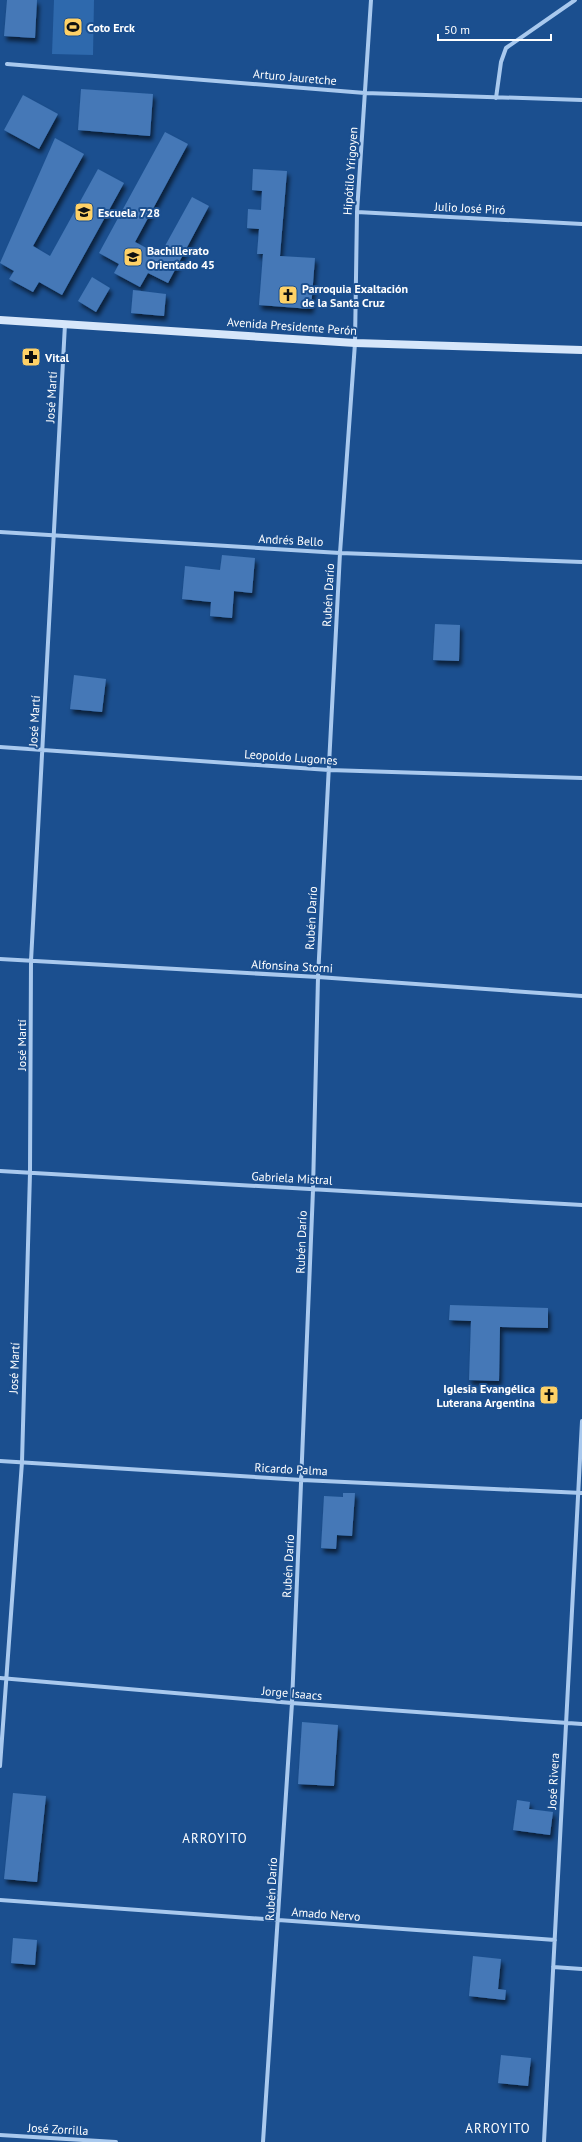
<svg xmlns="http://www.w3.org/2000/svg" width="582" height="2142" viewBox="0 0 582 2142" font-family="'PT Sans',sans-serif">
	<style>
		.green { fill: #2e69ad }
		.building { fill: #4478b7; filter: url(#shadow) }
		.lines { fill: none; stroke-linecap: round; stroke-linejoin: round }
		.street { stroke: #a9c9ee; stroke-width: 4 }
		.secondary { stroke: #d6e6fa; stroke-width: 8 }
		.labels { text-anchor: middle; dominant-baseline: central; stroke-width: 4; stroke-linejoin: round; paint-order: stroke }
		.poi-label { font-size: 12px; font-weight: bold; fill: #fff; stroke: #1b4f8f; text-anchor: start }
		.street-label { font-size: 12px; fill: #fff; stroke: #1b4f8f }
		.neighbourhood-label { font-size: 13px; letter-spacing: 1px; fill: #fff; stroke: #1b4f8f }
	</style>
	<defs>
		<filter id="shadow"><feDropShadow dx="2.5" dy="4.5" stdDeviation="2" flood-color="#0009"/></filter>
	</defs>
	<rect width="100%" height="100%" fill="#1b4f8f"/>
	<path class="green" d="M54,0H94L93,55L52,54Z"/>
	<path class="building" d="M7,0H37L35,38L4,36Z
		M81,89L153,94L150,136L78,130Z
		M23,95L58,114L39,149L4,130Z
		M165,132L188,144L135,242L160,255L192,197L209,206L168,283L148,273L140,287L114,273L119,264L99,253Z
		M55,138L84,154L33,246L50,256L98,169L124,183L62,295L39,282L33,292L9,279L14,271L0,263Z
		M253,169L287,171L280,256L315,258L311,309L259,305L263,254H257L259,229L247,228L248,209L261,210L262,191L252,190Z
		M92,277L110,288L96,312L78,301Z
		M133,290L166,294L164,316L131,313Z
		M222,555L255,558L252,593L234,591L232,618L210,616L211,602L182,599L185,566L220,570Z
		M435,624L460,625L459,661L433,660Z
		M74,675L106,679L102,712L70,709Z
		M450,1305L548,1308V1328L500,1327L499,1381L469,1380L471,1321L449,1320Z
		M343,1493H355L352,1536L337,1535L336,1549L321,1548L324,1496L343,1497Z
		M302,1722L338,1725L334,1786L298,1784Z
		M13,1793L46,1796L37,1882L4,1879Z
		M517,1800L530,1802L529,1809L553,1812L550,1835L513,1830Z
		M13,1938L37,1940L35,1965L11,1963Z
		M473,1956L501,1959L498,1989L506,1990L505,2000L469,1996Z
		M501,2055L531,2058L528,2086L498,2083Z"/>
	<g class="lines">
		<path class="street" d="M7,64L365,93L582,100
			M496,98L501,62L506,48L575,0
			M357,212L582,224
			M0,532L340,553L582,562
			M0,747L329,770L582,778
			M0,959L318,977L582,996
			M0,1171L582,1205
			M0,1461L302,1480L582,1493
			M0,1678L292,1703L582,1724
			M0,1766L22,1462L30,1173L31,961L65,324
			M0,1900L555,1940
			M553,1967L582,1969
			M0,2135L116,2142
			M263,2142L292,1703L313,1190L318,977L340,553L355,343L357,212L371,0
			M544,2142L582,1421"/>
		<path class="secondary" d="M0,320L355,343L582,350"/>
	</g>
	<defs>
		<g id="stadium-square" transform="scale(1)"><rect x="-9" y="-9" width="18" height="18" rx="4" fill="#ffd166" stroke="#1b4f8f"/><path d="M0-5a6.5 5 0 1 0 0 10a6.5 5 0 1 0 0-10ZM-3.5-1.8h7v3.6h-7Z" fill="#111"/></g>
		<g id="school-square" transform="scale(1)"><rect x="-9" y="-9" width="18" height="18" rx="4" fill="#ffd166" stroke="#1b4f8f"/><path d="M0-5L7-2L0 1L-7-2ZM-4 1L0 2.5L4 1V4Q0 6-4 4Z" fill="#111"/></g>
		<g id="church-square" transform="scale(1)"><rect x="-9" y="-9" width="18" height="18" rx="4" fill="#ffd166" stroke="#1b4f8f"/><path d="M-1.2-6h2.4v3.5h3.3v2.4h-3.3V6h-2.4V-.1h-3.3v-2.4h3.3Z" fill="#111"/></g>
		<g id="pharmacy-square" transform="scale(1)"><rect x="-9" y="-9" width="18" height="18" rx="4" fill="#ffd166" stroke="#1b4f8f"/><path d="M-2-6h4v4h4v4h-4v4h-4v-4h-4v-4h4Z" fill="#111"/></g>
	</defs>
	<g fill-rule="evenodd">
		<use href="#stadium-square" x="73" y="27"/>
		<use href="#school-square" x="84" y="212"/>
		<use href="#school-square" x="133" y="257"/>
		<use href="#church-square" x="288" y="295"/>
		<use href="#pharmacy-square" x="31" y="357"/>
		<use href="#church-square" x="549" y="1395"/>
	</g>
	<g class="labels">
		<g class="poi-label">
			<text x="87" y="27">Coto Erck</text>
			<text x="98" y="212">Escuela 728</text>
			<text x="147" y="250">Bachillerato<tspan x="147" dy="14">Orientado 45</tspan></text>
			<text x="302" y="288">Parroquia Exaltación<tspan x="302" dy="14">de la Santa Cruz</tspan></text>
			<text x="45" y="357">Vital</text>
			<text x="535" y="1388" text-anchor="end">Iglesia Evangélica<tspan x="535" dy="14">Luterana Argentina</tspan></text>
		</g>
		<g class="street-label">
			<text transform="translate(295 77) rotate(5)">Arturo Jauretche</text>
			<text transform="translate(350 171) rotate(-86)">Hipótilo Yrigoyen</text>
			<text transform="translate(470 208) rotate(3)">Julio José Piró</text>
			<text transform="translate(292 326) rotate(4)">Avenida Presidente Perón</text>
			<text transform="translate(51 397) rotate(-87)">José Martí</text>
			<text transform="translate(291 540) rotate(3)">Andrés Bello</text>
			<text transform="translate(328 595) rotate(-87)">Rubén Darío</text>
			<text transform="translate(34 721) rotate(-87)">José Martí</text>
			<text transform="translate(291 757) rotate(4)">Leopoldo Lugones</text>
			<text transform="translate(311 918) rotate(-87)">Rubén Darío</text>
			<text transform="translate(292 966) rotate(3)">Alfonsina Storni</text>
			<text transform="translate(21 1045) rotate(-90)">José Martí</text>
			<text transform="translate(292 1178) rotate(3)">Gabriela Mistral</text>
			<text transform="translate(301 1242) rotate(-88)">Rubén Darío</text>
			<text transform="translate(14 1368) rotate(-88)">José Martí</text>
			<text transform="translate(291 1469) rotate(3)">Ricardo Palma</text>
			<text transform="translate(288 1566) rotate(-87)">Rubén Darío</text>
			<text transform="translate(292 1693) rotate(5)">Jorge Isaacs</text>
			<text transform="translate(553 1781) rotate(-87)">José Rivera</text>
			<text transform="translate(271 1889) rotate(-87)">Rubén Darío</text>
			<text transform="translate(326 1914) rotate(4)">Amado Nervo</text>
			<text transform="translate(58 2129) rotate(3)">José Zorrilla</text>
		</g>
		<g class="neighbourhood-label">
			<text x="215" y="1838">ARROYITO</text>
			<text x="498" y="2128">ARROYITO</text>
		</g>
	</g>
	<path d="M438 34v6h113v-6" fill="none" stroke="#ffffff" stroke-width="2"/>
	<text x="444" y="34" font-size="12" fill="#ffffff" stroke="#1b4f8f" stroke-width="3" paint-order="stroke">50 m</text>
</svg>
